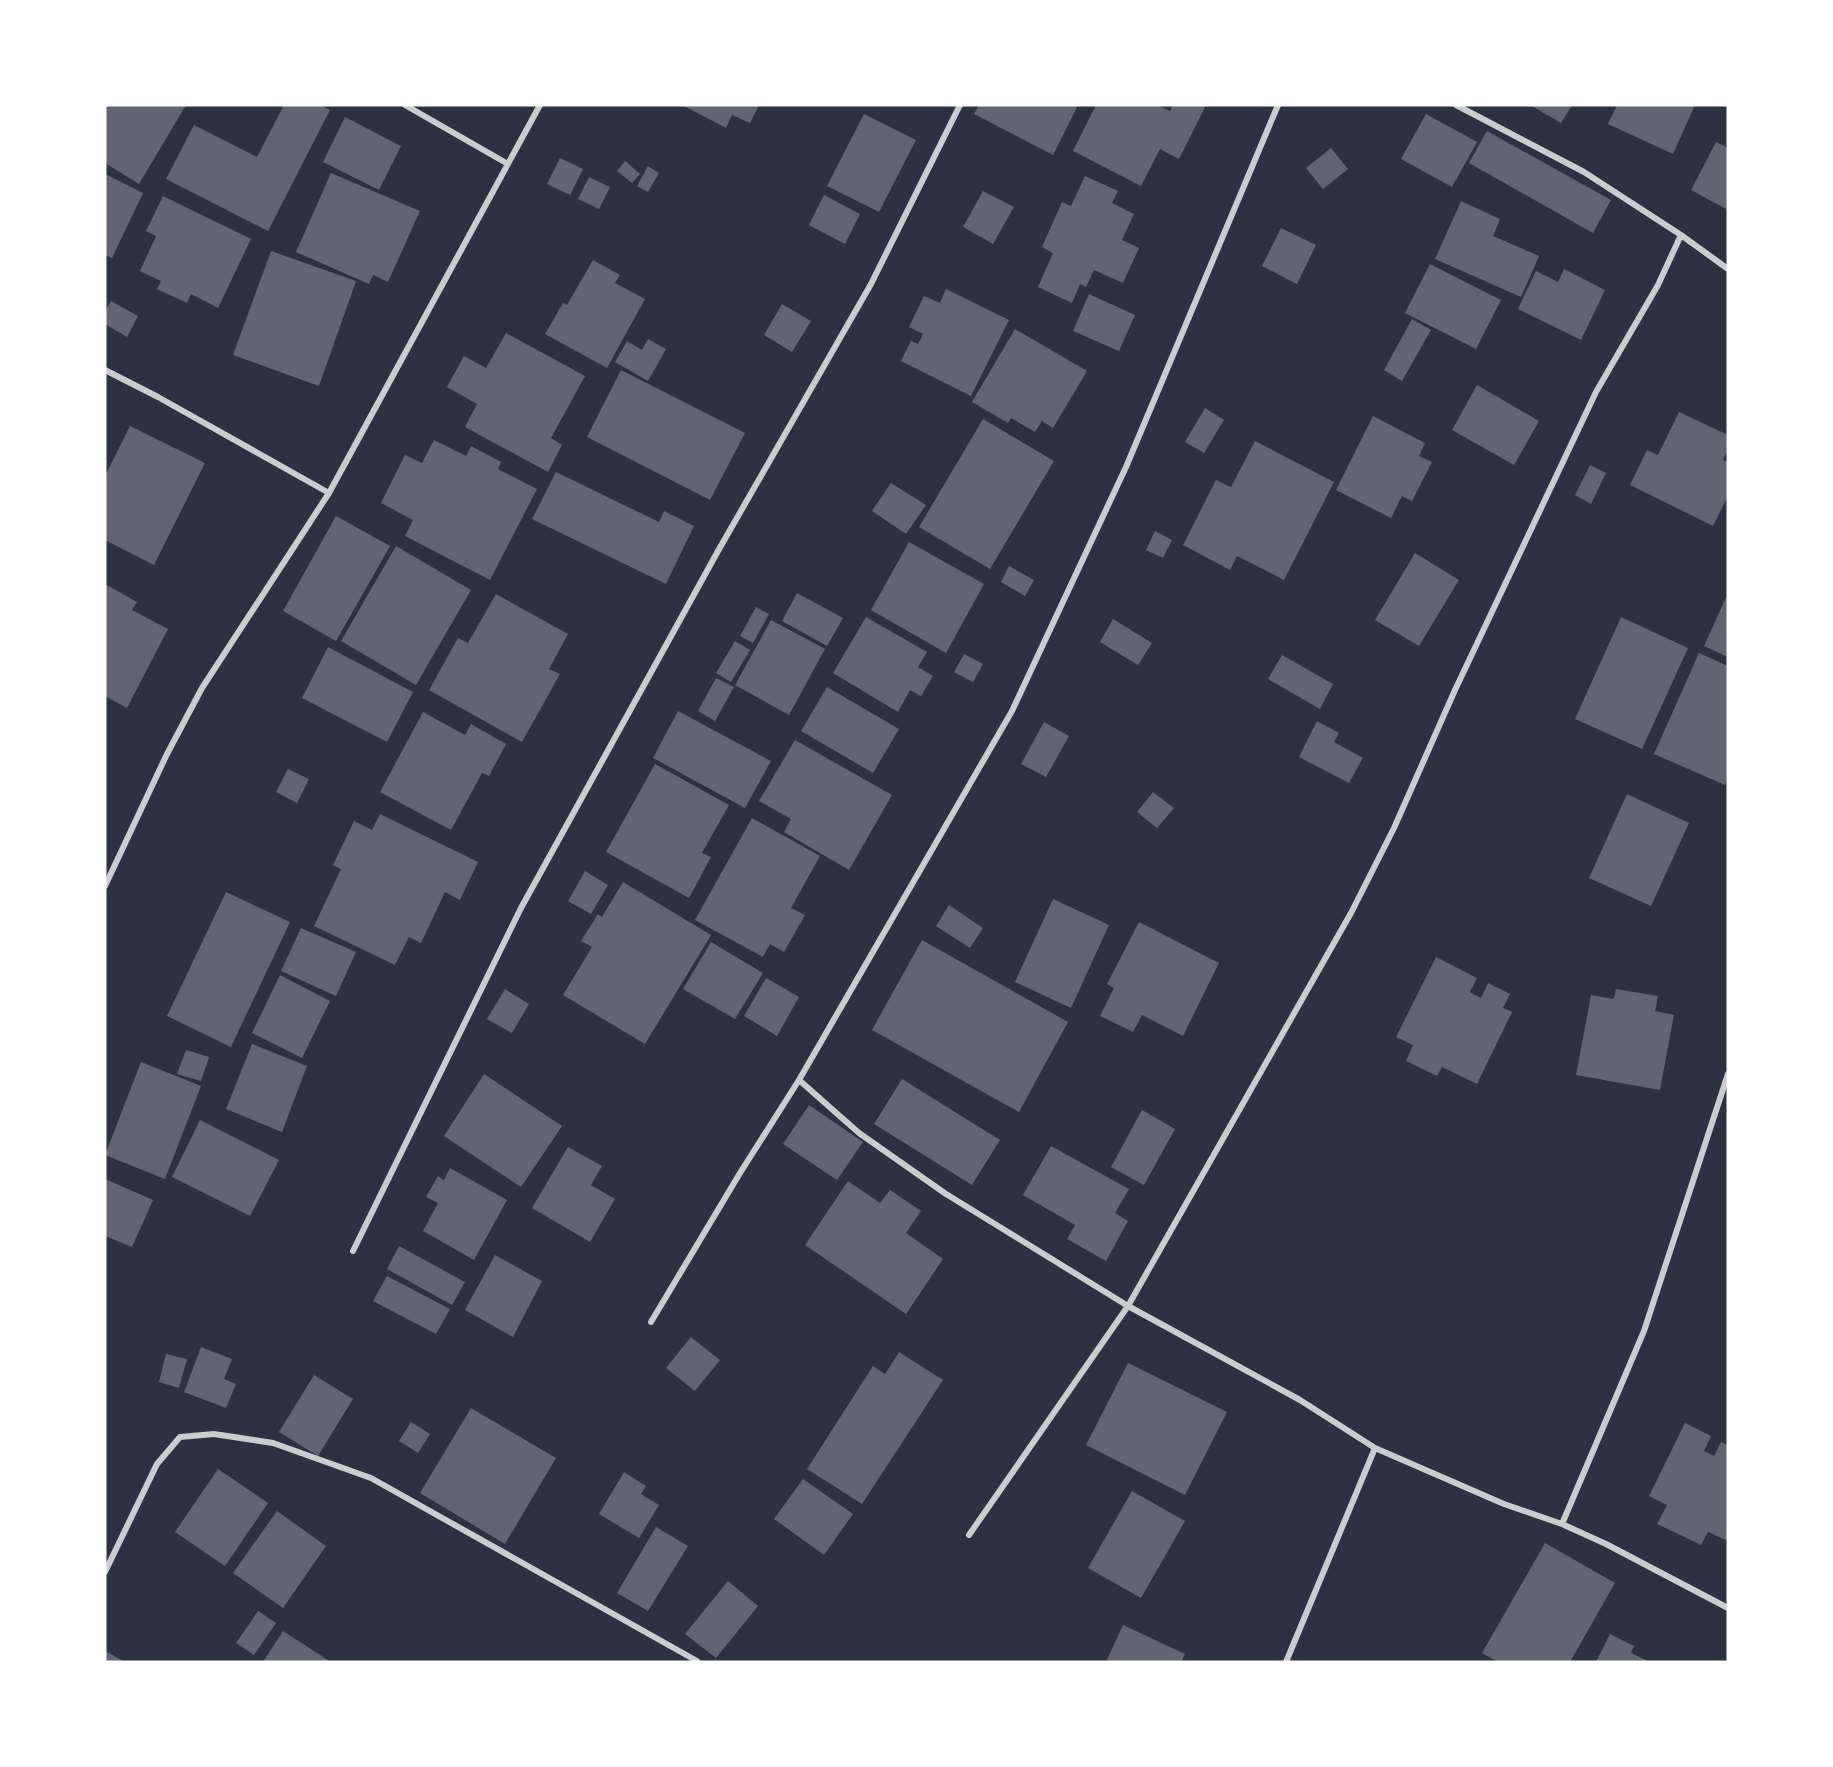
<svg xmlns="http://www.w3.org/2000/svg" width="1833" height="1767" viewBox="0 0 1833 1767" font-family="'Archivo Narrow',sans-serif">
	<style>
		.building { fill: #626471 }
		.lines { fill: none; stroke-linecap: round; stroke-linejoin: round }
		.minor { stroke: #caccd0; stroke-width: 6 }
	</style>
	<rect width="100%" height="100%" fill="#2d3142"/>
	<path class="building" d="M105,105H186L139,184L105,163Z
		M284,105H320L330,110L268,231L166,179L194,125L257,157Z
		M682,105H759L750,123L732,115L726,128Z
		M979,105H1078L1053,155L974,114Z
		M1096,105H1157L1170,111L1173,105H1206L1179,159L1160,149L1141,186L1073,151Z
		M1530,105H1572L1561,123Z
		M1617,105H1695L1673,154L1608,124Z
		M864,114L916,140L879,212L827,186Z
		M1426,114L1477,142L1452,187L1401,159Z
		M345,117L401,146L379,190L323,162Z
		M1487,131L1611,200L1593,233L1469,163Z
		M1716,142L1728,148V210L1691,190Z
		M1331,148L1348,169L1323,189L1306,168Z
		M560,158L583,169L570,195L547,184Z
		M625,161L640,174L632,183L617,171Z
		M648,166L659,173L648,192L637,186Z
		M331,173L420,211L388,282L373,275L369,284L296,252Z
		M105,174L143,193L112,258L105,255Z
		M1085,176L1118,191L1112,203L1134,214L1122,240L1139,248L1123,283L1094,270L1086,287L1080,284L1072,303L1038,287L1053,253L1042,247L1062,202L1071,206Z
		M589,177L610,187L599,209L578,199Z
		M983,191L1014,207L993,244L963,227Z
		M824,195L860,214L845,244L809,225Z
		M163,196L251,239L218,308L191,294L187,303L157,289L161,281L140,271L156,236L146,231Z
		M1461,201L1500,219L1493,236L1539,256L1521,297L1435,259Z
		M1281,228L1316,245L1297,284L1262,266Z
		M271,251L356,281L319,386L233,355Z
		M593,260L620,275L615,283L645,299L607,368L545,334L563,303L567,305Z
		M1430,264L1501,300L1476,349L1405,313Z
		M1564,269L1605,290L1581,340L1518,309L1536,271L1558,282Z
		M946,289L1009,320L971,396L901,361L911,341L918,344L923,334L909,327L924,296L940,303Z
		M1089,294L1135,315L1119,351L1073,331Z
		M111,301L138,316L127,337L105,324V311Z
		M782,304L811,321L792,352L764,335Z
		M1412,319L1431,330L1402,381L1384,370Z
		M1015,329L1087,371L1053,428L1042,421L1035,432L1011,418L1008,423L972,402Z
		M506,333L585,376L551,438L562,445L548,472L465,427L477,404L447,387L464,356L486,368Z
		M648,339L666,349L648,381L615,362L627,341L642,350Z
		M621,370L745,433L710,500L587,437Z
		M1477,385L1539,421L1514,465L1452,430Z
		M1205,408L1224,420L1204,453L1185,442Z
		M1679,412L1728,435V449L1723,460L1728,462V496L1713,526L1630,485L1647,450L1658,455Z
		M1373,416L1425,443L1419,456L1432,462L1412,501L1402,496L1391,518L1336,490Z
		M983,419L1054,461L990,569L919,527Z
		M130,426L205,463L154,565L105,540V476Z
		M434,440L466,456L471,446L501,462L498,469L537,489L490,580L405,536L413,520L381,503L405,455L422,463Z
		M1255,441L1334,482L1284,580L1237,556L1230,570L1183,545L1216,480L1231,487Z
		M1590,465L1606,473L1591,504L1575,495Z
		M556,472L659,522L664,511L694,526L666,584L532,519Z
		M891,483L926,505L906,534L872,511Z
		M336,516L390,546L336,641L283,611Z
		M1155,531L1172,540L1163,558L1146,550Z
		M909,542L984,584L946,653L871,610Z
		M396,546L471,590L416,685L341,641Z
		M1415,553L1459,580L1419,646L1375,620Z
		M1009,566L1034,580L1025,596L1001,582Z
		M105,584L137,602L132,610L168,629L127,708L105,696Z
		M797,593L843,618L827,646L782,621Z
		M1728,593V657L1704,646Z
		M496,594L568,634L549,669L560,674L522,742L429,690L458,638L468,643Z
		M756,607L769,614L753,643L740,636Z
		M866,617L927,652L918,667L933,676L921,696L910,690L898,712L833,673Z
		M1621,617L1688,648L1642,749L1575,719Z
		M1113,619L1152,643L1138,665L1100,642Z
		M771,620L825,649L789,715L735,685Z
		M735,641L750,650L731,682L716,673Z
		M328,647L413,692L387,742L302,698Z
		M1699,653L1728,666V778L1725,785L1654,754Z
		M964,654L983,664L973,682L954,672Z
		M1282,655L1333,684L1320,709L1268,679Z
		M716,678L734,687L715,721L698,711Z
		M827,687L899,729L873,773L801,731Z
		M678,711L771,761L745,808L653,758Z
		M423,712L465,735L471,724L506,744L489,776L482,773L451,830L380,792Z
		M1317,721L1339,733L1334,742L1363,758L1349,783L1299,757Z
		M1044,722L1069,736L1046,777L1021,764Z
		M795,740L892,795L849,870L784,832L791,819L759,801Z
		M655,764L729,805L702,853L711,857L689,898L606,852Z
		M288,769L309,779L297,803L276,792Z
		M1153,792L1174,808L1157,828L1137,812Z
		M1627,794L1689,823L1651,906L1589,878Z
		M380,814L478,862L460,900L445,892L421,943L409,937L395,965L314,926L341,869L333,865L354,821L372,830Z
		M752,818L820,856L791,908L805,915L784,952L770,944L763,957L695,920Z
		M585,871L608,885L591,914L568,901Z
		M623,882L711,935L645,1044L563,995L592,947L581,941L598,914L602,917Z
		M226,892L290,922L231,1047L167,1016Z
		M1053,899L1109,925L1071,1008L1015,982Z
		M949,905L983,928L970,948L936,926Z
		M1139,922L1219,963L1183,1036L1142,1015L1133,1032L1100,1016L1114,988L1107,984Z
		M301,928L356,952L336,996L281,971Z
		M922,940L1068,1022L1019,1112L872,1030Z
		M711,942L763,973L735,1019L683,989Z
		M1436,957L1477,978L1470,992L1481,998L1488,983L1510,994L1503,1008L1512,1012L1477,1084L1442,1067L1437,1076L1406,1061L1413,1045L1396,1037Z
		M280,975L330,1001L302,1058L252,1033Z
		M766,978L799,997L777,1036L744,1016Z
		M505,989L529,1004L512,1033L487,1019Z
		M1616,989L1658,996L1655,1011L1674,1015L1660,1090L1576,1075L1591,995L1614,999Z
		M252,1044L307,1066L282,1132L226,1109Z
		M186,1050L209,1057L201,1081L177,1074Z
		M141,1062L201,1086L165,1179L105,1155Z
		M484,1074L562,1126L521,1187L444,1136Z
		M902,1079L1000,1140L972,1185L874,1124Z
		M809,1105L863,1142L837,1180L783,1144Z
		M1142,1110L1175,1129L1144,1185L1111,1167Z
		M200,1120L279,1160L250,1216L172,1177Z
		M1051,1146L1129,1189L1115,1213L1128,1221L1106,1261L1067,1239L1075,1225L1023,1195Z
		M568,1147L602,1166L591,1185L615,1199L590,1242L532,1208Z
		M450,1168L507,1200L474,1260L423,1231L438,1203L426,1197L438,1176L444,1180Z
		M105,1179L153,1200L132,1247L105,1236Z
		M848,1181L880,1203L890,1190L921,1211L906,1233L943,1259L906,1314L805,1245Z
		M399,1246L465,1282L452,1305L387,1269Z
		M495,1255L542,1281L513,1337L465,1310Z
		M387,1276L450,1309L436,1334L373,1301Z
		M691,1337L720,1360L695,1391L666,1368Z
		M201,1347L232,1359L224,1379L236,1384L226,1408L184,1392Z
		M899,1352L943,1380L862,1504L807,1469L873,1366L885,1374Z
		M166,1354L187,1359L179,1388L159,1382Z
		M1128,1363L1227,1412L1185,1495L1086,1445Z
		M314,1375L353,1399L318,1456L279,1432Z
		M471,1408L556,1458L505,1544L420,1493Z
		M411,1422L430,1434L418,1453L399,1441Z
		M1685,1423L1711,1436L1704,1451L1714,1456L1721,1442L1728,1445V1541L1708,1532L1701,1545L1657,1524L1667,1505L1649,1496Z
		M218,1469L268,1503L225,1566L175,1532Z
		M624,1472L646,1486L641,1494L659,1505L639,1538L599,1514Z
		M803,1479L853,1514L824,1555L774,1519Z
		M1132,1491L1185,1521L1141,1598L1088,1568Z
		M277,1511L326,1546L283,1608L233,1573Z
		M656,1527L688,1546L648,1611L617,1593Z
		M1545,1543L1615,1583L1570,1662H1498L1482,1653Z
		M728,1581L758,1606L716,1658L685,1634Z
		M258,1611L276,1623L254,1655L236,1643Z
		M1123,1625L1185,1654L1181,1662H1106Z
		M283,1631L331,1662H263Z
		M1610,1634L1634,1646L1631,1653L1650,1662H1596Z
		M105,1651L125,1662H105Z"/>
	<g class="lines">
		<path class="minor" d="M405,105L508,164
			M1456,105L1584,172L1681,235L1728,269
			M105,370L158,397L329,493
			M105,886L167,754L202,688L329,493L540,105
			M799,1080L859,1133L946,1194L1128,1306L1300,1400L1375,1448L1504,1504L1562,1524L1606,1544L1728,1608
			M353,1251L521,908L718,551L871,284L960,105
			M651,1322L740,1173L799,1080L1012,711L1126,467L1278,105
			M1562,1524L1644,1331L1728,1074
			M969,1535L1128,1306L1351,913L1394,828L1455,690L1596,392L1658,285L1681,235
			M105,1572L157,1464L180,1437L214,1434L273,1443L371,1478L697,1661
			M1286,1662L1375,1448"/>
	</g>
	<rect width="1833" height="1767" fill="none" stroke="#ffffff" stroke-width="213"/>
</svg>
